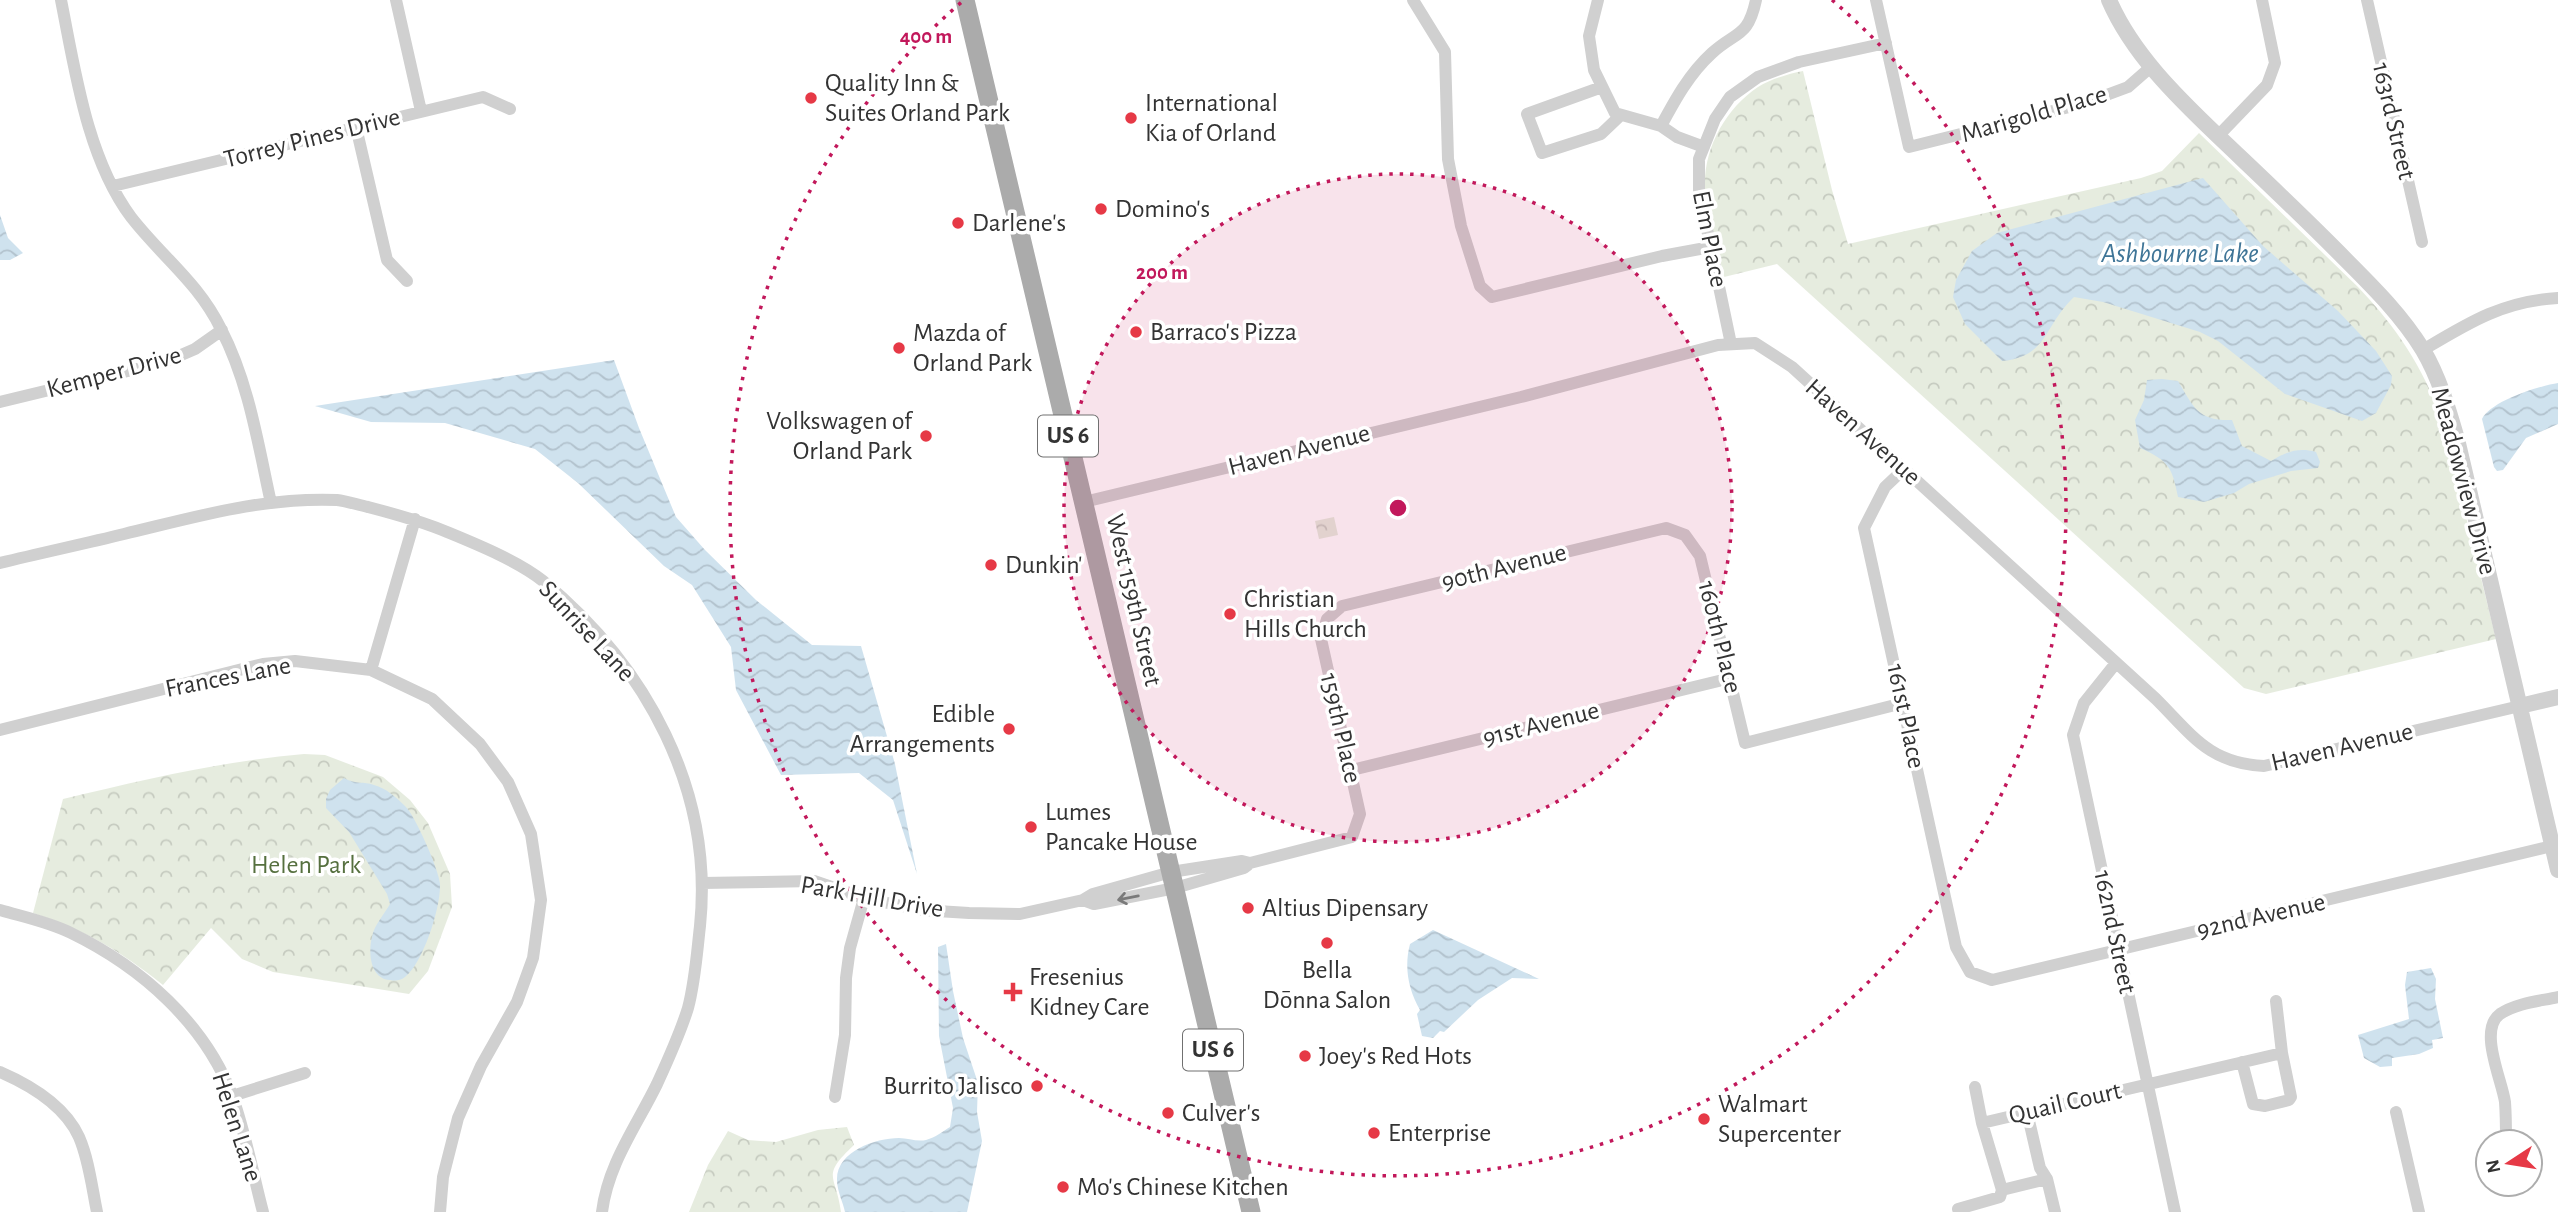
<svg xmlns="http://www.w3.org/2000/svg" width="2558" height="1212" viewBox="0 0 2558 1212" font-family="'Alegreya Sans',sans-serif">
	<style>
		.forest { fill: url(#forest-crowns) }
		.water { fill: url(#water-waves) }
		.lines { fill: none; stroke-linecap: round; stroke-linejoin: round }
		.minor { stroke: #d0d0d0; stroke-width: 12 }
		.tertiary { stroke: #d0d0d0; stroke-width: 16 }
		.primary { stroke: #ababab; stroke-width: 19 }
		.oneway { stroke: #7a7a7a }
		.ring { fill: none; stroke: #c2185b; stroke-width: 3.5; stroke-dasharray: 3.5 7 }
		.poi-dot { fill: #e63946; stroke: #fff; stroke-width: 2.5 }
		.labels { text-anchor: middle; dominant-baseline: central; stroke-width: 7; stroke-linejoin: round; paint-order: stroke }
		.shield { fill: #fff; stroke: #707070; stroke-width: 2 }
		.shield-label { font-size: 24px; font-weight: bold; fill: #333 }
		.poi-label { font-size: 26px; fill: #333; stroke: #fff; text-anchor: start }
		.street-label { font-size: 26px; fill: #333; stroke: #fff }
		.park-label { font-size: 26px; fill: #56703f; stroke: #fff }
		.water-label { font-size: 28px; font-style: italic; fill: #3f7597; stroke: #fff }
		.centre { fill: #c2185b; stroke: #fff; stroke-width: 3.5 }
		.ring-label { font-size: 21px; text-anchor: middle; font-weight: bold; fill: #c2185b; stroke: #fff; stroke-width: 7; stroke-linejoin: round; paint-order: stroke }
	</style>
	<defs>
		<pattern id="forest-crowns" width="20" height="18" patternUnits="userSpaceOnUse" patternTransform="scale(1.75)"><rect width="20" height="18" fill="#e6ecdf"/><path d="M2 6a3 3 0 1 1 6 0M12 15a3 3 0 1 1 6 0" fill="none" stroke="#c6cbc0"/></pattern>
		<pattern id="water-waves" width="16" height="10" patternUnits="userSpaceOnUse" patternTransform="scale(1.75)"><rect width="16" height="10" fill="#cfe2ee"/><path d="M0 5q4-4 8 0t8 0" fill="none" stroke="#b2c2cd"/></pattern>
	</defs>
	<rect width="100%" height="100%" fill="#fff"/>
	<path class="forest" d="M1803,71L1832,190L1848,244L2141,178L2162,171L2199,133L2358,287C2397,328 2422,366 2442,419L2496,639L2266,694L2244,688L1777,264L1724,277C1718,248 1706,217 1705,188C1703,149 1726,108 1758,87C1771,79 1788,74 1803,71Z
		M1334,517L1338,535L1319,539L1315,521Z
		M304,754L325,755L383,777L410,800L428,823L450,874L452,907L428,971L409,994L273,972L242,959L211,928L163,985C119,950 87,931 33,913L63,799C143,780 222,761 304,754Z
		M847,1127L854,1145C820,1177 836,1174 841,1212H689L708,1165L728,1131L748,1140L776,1142L818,1130Z"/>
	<path class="water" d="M2203,178L2263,246L2338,311L2376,351L2392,376L2391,385L2376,413L2362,421L2285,394L2218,341L2200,332L2103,302L2074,297C2044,325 2048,357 2002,361L1965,324L1953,297L1956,280L1972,251L1997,233Z
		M0,215L8,238L23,253L10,260H0Z
		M614,360L639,428L676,517L705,550L756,600L812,645L861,646L895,764L917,874L893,800L859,773L781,775L736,690L731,647L692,585L664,566L578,483L535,449L445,423L371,422L315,406Z
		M2162,379L2178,381C2194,408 2198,421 2232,420L2242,446L2271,461C2286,452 2298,447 2316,452L2320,462L2318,468L2291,471L2249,484L2234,493L2204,502L2178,497C2172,467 2169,461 2140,448L2135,420L2144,400L2147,380Z
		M2558,383V424L2526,438L2503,470L2497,471L2494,467L2482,419C2491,401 2539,386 2558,383Z
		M344,778C357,785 363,781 374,785C386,788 397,798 405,806C415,815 439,870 440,884C441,907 423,963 405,977C400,981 395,981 390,980C370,979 368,952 372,937C374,925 384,915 390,904L387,894L349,832L326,808V799L330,790Z
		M1433,930L1539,979L1512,978L1478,1000L1444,1032L1440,1031L1433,1038L1422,1036L1417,1014L1420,1010C1408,989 1404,967 1410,944Z
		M946,944L953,991L963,1038L978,1083L977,1112L982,1141L967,1212H845C843,1202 837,1191 837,1180C836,1152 875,1138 899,1138C908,1138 917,1142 926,1140C936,1137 942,1132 950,1127L953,1108L939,1036L938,947Z
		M2431,968L2436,979L2435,999L2443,1038L2432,1040L2433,1048L2419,1054L2392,1058V1066L2380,1067L2364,1058L2358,1035L2409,1019L2405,985L2407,972Z"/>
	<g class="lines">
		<path class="minor" d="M61,0C75,70 87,158 131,217C162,257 198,282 221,329C249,383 258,444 271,503
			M396,0L421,111
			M1413,0L1445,52L1448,159L1461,226L1480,286L1492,297L1662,256L1711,247
			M1598,0L1589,36L1594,70L1615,113L1661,126L1677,137L1704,147
			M1876,0L1909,147L2085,103L2128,87L2152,66
			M2367,0L2422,242
			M1602,87L1527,114L1542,153L1601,134L1621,115
			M1661,126C1675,100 1689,74 1712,53C1736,31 1748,38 1756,0
			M356,127L387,260L407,281
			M2218,136L2267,85L2275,63L2262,0
			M113,186L483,97L510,109
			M1731,344L1699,191V159L1715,119L1730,97L1758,77L1799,62L1886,43
			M2423,350C2468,323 2503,301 2558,298
			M0,402L165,362L195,349L222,330
			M1904,469L1885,487L1864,528L1956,947L1970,972L1992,980L2552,846
			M1084,502L1521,397L1718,345L1755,343L1792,367L2156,699C2193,736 2209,763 2264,766L2520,706
			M0,563C41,553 83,544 124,534C196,517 262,497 337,500C347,501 358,505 368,507C395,514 421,521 447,532C476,544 518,561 543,581C646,666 714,790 700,926C697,952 695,982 688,1008C680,1034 668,1060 657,1084C636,1127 608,1164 602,1212
			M2116,663L2084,703L2073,735L2175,1212
			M371,670L415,519
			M0,730L263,664L295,661L371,670L432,699L480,744L508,782L531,834L541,900L533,958L517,1002L481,1066L458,1118L443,1177L440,1212
			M1352,770L1731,678
			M702,883L814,881L864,898L921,910L969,913L1020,914L1083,900L1093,894L1171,872L1242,861L1250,863L1352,837L1360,814L1321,639L1327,619L1342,606L1666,528L1685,535L1700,556L1745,743L1903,703
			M1083,900L1094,904L1175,888L1244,868L1248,865
			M0,910C24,917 49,922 71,933C141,967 206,1024 233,1098C246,1135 253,1174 263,1212
			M2242,1062L2253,1104L2265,1106L2289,1100L2291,1097L2282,1053L2276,1001
			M0,1072C30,1085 65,1106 79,1137C89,1160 92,1188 97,1212
			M232,1096L305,1073
			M835,1097L845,1035L846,978L850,948L864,898
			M2027,1112L2040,1168L2047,1179L2055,1212
			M2396,1112L2419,1212
			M1982,1123L2282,1053
			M2506,1141C2506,1128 2506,1115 2505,1102C2502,1080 2478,1030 2500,1014C2516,1003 2540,1001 2558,997
			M2002,1190L2047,1179
			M1958,1209L2000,1197L2002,1190L1982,1123L1975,1087"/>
		<path class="tertiary" d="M2109,0C2132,53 2176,96 2218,136C2261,177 2305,218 2347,261C2375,289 2402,316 2423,350C2439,377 2448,408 2457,439L2558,870
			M2520,706L2558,697"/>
		<path class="primary" d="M965,0L1251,1212"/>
	</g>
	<defs><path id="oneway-shaft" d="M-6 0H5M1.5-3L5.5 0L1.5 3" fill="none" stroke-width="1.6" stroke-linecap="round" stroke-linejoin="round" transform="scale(1.75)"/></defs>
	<use class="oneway" href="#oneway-shaft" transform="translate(1128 898) rotate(169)"/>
	<circle cx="1398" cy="508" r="334" fill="#c2185b" fill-opacity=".12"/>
	<g class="ring">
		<circle cx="1398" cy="508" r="334"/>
		<path d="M1832 0A668 668 0 1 1 964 0"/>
	</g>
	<g class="poi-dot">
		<circle cx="811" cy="98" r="7"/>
		<circle cx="1131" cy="118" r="7"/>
		<circle cx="1101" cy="209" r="7"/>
		<circle cx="958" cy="223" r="7"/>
		<circle cx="1136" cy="332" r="7"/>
		<circle cx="899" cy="348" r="7"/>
		<circle cx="926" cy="436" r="7"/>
		<circle cx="991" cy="565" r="7"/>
		<circle cx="1230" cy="614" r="7"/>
		<circle cx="1009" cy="729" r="7"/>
		<circle cx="1031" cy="827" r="7"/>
		<circle cx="1248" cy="908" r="7"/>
		<circle cx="1327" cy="943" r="7"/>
		<path d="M1009.5 981.5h7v7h7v7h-7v7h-7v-7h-7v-7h7z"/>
		<circle cx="1305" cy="1056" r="7"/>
		<circle cx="1037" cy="1086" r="7"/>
		<circle cx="1168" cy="1113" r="7"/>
		<circle cx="1704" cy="1119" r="7"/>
		<circle cx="1374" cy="1133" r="7"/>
		<circle cx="1063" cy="1187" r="7"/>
	</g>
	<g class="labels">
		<g class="shield">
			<rect x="1038" y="415.5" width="60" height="41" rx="5"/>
			<rect x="1183" y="1029.5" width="60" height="41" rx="5"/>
		</g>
		<g class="shield-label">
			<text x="1068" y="436">US 6</text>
			<text x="1213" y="1050">US 6</text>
		</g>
		<g class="poi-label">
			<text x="825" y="83">Quality Inn &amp;<tspan x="825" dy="30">Suites Orland Park</tspan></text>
			<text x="1145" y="103">International<tspan x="1145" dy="30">Kia of Orland</tspan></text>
			<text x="1115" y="209">Domino's</text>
			<text x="972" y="223">Darlene's</text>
			<text x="1150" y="332">Barraco's Pizza</text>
			<text x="913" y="333">Mazda of<tspan x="913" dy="30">Orland Park</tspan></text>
			<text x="912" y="421" text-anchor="end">Volkswagen of<tspan x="912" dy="30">Orland Park</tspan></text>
			<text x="1005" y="565">Dunkin'</text>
			<text x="1244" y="599">Christian<tspan x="1244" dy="30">Hills Church</tspan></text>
			<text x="995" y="714" text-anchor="end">Edible<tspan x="995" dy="30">Arrangements</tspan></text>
			<text x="1045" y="812">Lumes<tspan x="1045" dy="30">Pancake House</tspan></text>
			<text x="1262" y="908">Altius Dipensary</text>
			<text x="1327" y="970" text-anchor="middle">Bella<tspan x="1327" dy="30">Dōnna Salon</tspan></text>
			<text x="1029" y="977">Fresenius<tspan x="1029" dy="30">Kidney Care</tspan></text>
			<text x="1319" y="1056">Joey's Red Hots</text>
			<text x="1023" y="1086" text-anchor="end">Burrito Jalisco</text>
			<text x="1718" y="1104">Walmart<tspan x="1718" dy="30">Supercenter</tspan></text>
			<text x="1182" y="1113">Culver's</text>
			<text x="1388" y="1133">Enterprise</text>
			<text x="1077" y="1187">Mo's Chinese Kitchen</text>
		</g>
		<g class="street-label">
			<text transform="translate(2034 114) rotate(-16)">Marigold Place</text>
			<text transform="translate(2394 121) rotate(77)">163rd Street</text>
			<text transform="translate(312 138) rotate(-14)">Torrey Pines Drive</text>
			<text transform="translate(1710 239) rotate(79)">Elm Place</text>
			<text transform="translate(114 372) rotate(-15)">Kemper Drive</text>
			<text transform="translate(1863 432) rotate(42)">Haven Avenue</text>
			<text transform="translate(1299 450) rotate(-14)">Haven Avenue</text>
			<text transform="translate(2464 481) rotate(75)">Meadowview Drive</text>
			<text transform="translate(1504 567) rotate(-14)">90th Avenue</text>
			<text transform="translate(1134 600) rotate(77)">West 159th Street</text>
			<text transform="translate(587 631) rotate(47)">Sunrise Lane</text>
			<text transform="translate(1720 637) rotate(76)">160th Place</text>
			<text transform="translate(228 677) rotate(-11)">Frances Lane</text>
			<text transform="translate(1906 716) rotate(78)">161st Place</text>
			<text transform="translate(1541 724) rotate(-14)">91st Avenue</text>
			<text transform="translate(1341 728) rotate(77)">159th Place</text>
			<text transform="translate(2342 747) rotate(-13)">Haven Avenue</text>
			<text transform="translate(872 897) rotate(10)">Park Hill Drive</text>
			<text transform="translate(2261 916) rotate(-13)">92nd Avenue</text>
			<text transform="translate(2115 932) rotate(78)">162nd Street</text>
			<text transform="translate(2065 1103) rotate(-13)">Quail Court</text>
			<text transform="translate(237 1127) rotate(72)">Helen Lane</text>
		</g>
		<g class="park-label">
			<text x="306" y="865">Helen Park</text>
		</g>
		<g class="water-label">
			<text x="2180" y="254">Ashbourne Lake</text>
		</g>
	</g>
	<circle cx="1398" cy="508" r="10" class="centre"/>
	<g class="ring-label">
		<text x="926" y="43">400 m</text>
		<text x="1162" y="279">200 m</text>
	</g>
	<g transform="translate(2509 1163) rotate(258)"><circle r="33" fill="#ffffff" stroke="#adadad" stroke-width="2"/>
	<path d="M0-5L12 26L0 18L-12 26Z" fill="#e63946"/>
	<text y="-10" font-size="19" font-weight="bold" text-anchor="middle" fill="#333333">N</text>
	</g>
</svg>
